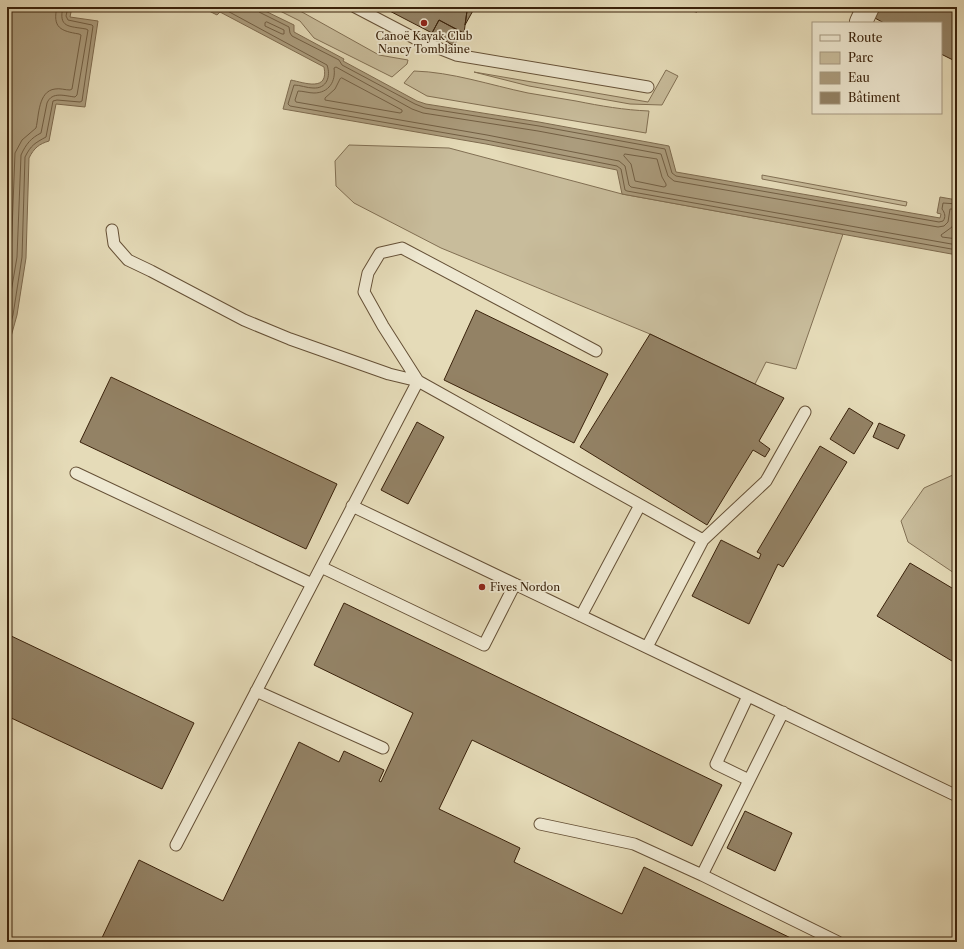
<svg xmlns="http://www.w3.org/2000/svg" width="964" height="949" viewBox="0 0 964 949" font-family="'Libre Caslon Text',serif">
	<style>
		.green { fill: #c8bc9b; stroke: #816f53 }
		.water { fill: #ab9c7d; stroke: #7e6b4f }
		.lines { fill: none; stroke-linecap: round; stroke-linejoin: round }
		.shore { stroke: #725f44; stroke-width: 1 }
		.building { fill: #938265; stroke: #3a220b }
		.service-casing { stroke: #655036; stroke-width: 13 }
		.minor-casing { stroke: #655036; stroke-width: 24 }
		.service { stroke: #eee8d1; stroke-width: 11 }
		.minor { stroke: #eee8d1; stroke-width: 22 }
		.poi-dot { fill: #8f2418; stroke: #eee8d1; stroke-width: 1.5 }
		.labels { text-anchor: middle; dominant-baseline: central; stroke-width: 3.5; stroke-linejoin: round; paint-order: stroke }
		.poi-label { font-size: 11px; fill: #3a220b; stroke: #eee8d1 }
	</style>
	<rect width="100%" height="100%" fill="#e5dbb8"/>
	<filter id="stains"><feTurbulence type="fractalNoise" baseFrequency=".005" numOctaves="4"/><feColorMatrix values="0 0 0 0 .2 0 0 0 0 .09 0 0 0 0 .02 0 0 0 .5 -.17"/></filter>
	<radialGradient id="worn" r=".72"><stop offset=".6" stop-color="#630" stop-opacity="0"/><stop offset="1" stop-color="#630" stop-opacity=".3"/></radialGradient>
	<path class="green" d="M272,7H293L379,55L408,60L407,64L392,77L314,38L300,21Z
		M666,70L678,76L662,105L630,104L529,86L474,72L648,102Z
		M414,71C452,72 490,85 528,93C544,96 560,98 576,101C601,106 624,110 649,111L646,133L427,96L404,83Z
		M349,145L449,148L622,194L843,234L796,369L766,362L755,384L650,334L441,248L354,203L336,186L335,161Z
		M762,175L907,202L906,206L762,179Z
		M955,474L957,475V575L908,542L901,521L924,488Z"/>
	<path class="water" d="M7,7H72L70,17L98,21L85,107L56,104L49,141C39,144 34,148 29,158L26,258L17,315L7,351Z
		M201,7H257L294,25V32L344,59L343,61L417,101L426,104L539,122L669,146L676,172L940,218L941,214L937,213L940,197L957,200V255L622,194L617,170L486,144L283,109L291,80C305,83 329,92 324,67L220,12L217,15Z"/>
	<g class="lines">
		<path class="shore" d="M209,7L215,10L219,8H222L327,65C331,76 327,89 313,88C307,88 300,85 294,85L288,104L290,106L486,140L617,166L621,169L625,190L627,191L957,250
			M256,7L259,12L289,27L290,33L292,36L339,60L342,65L415,104L425,108L539,126L665,149L672,173L676,176L939,222L943,221C946,217 945,213 942,209L943,203L957,204
			M267,22L284,30V34H282L265,26V23Z
			M342,78L402,110V112L400,113L325,100V98L335,89L340,79Z
			M625,154L657,159L662,177L666,184V186L664,187L635,181L631,164L624,156Z
			M957,209H950L948,222L944,226L938,227L674,181L668,176L661,154L538,131L423,113L412,109L336,67L334,68C336,81 329,93 314,93C309,93 303,91 298,91L295,100L296,102L487,135L619,161L625,166L629,185L631,187L957,245
			M957,215L952,227L941,235L942,237L957,239
			M7,280L11,256L15,153L22,140L36,128C39,116 38,91 55,89C60,88 65,90 70,90L72,89L81,35L79,34C61,31 52,28 57,7
			M7,316L17,257L21,155C26,144 31,138 41,133L47,103C52,91 65,96 75,97L77,95L88,30L86,29C69,26 58,28 63,7
			M7,336L13,315L22,257L25,157C31,145 35,143 46,137L53,101L57,100L80,102L82,101L93,26L92,25L68,20L66,16L68,7"/>
	</g>
	<path class="building" d="M382,7H467L465,10L467,11L464,33L439,20L432,33Z
		M467,7H475L465,25L467,11L465,10Z
		M668,7H700L697,12Z
		M878,7H957V62L941,54V23H884L873,17Z
		M439,20L461,32L454,46L432,33Z
		M476,310L608,374L574,443L444,380Z
		M650,334L784,398L759,441L770,449L765,457L753,450L707,525L580,447Z
		M111,377L337,484L306,549L80,442Z
		M849,408L873,423L854,454L830,439Z
		M417,422L444,437L408,504L381,490Z
		M879,423L905,435L898,449L873,437Z
		M820,446L847,462L783,567L778,564L749,624L692,596L721,540L759,559L761,554L757,552Z
		M910,563L957,591V664L877,616Z
		M344,603L722,785L692,846L472,740L439,809L520,848L514,862L622,914L644,867L799,942H479L474,940L473,942H100L139,860L223,901L299,742L339,762L344,751L384,770L379,781L381,782L413,713L314,665Z
		M7,634L194,723L162,789L7,716Z
		M745,811L792,833L775,871L727,848Z"/>
	<g class="lines">
		<g class="service-casing">
			<path id="service" d="M355,7L418,40L456,55L648,87
				M112,230L114,244L128,260L151,271L244,320L290,339L389,374L418,381
				M418,381L383,326L364,292L368,273L380,253L402,248L596,351
				M76,473L312,584
				M352,506L957,796
				M321,567L484,645L515,584
				M581,616L640,505
				M647,647L703,540L766,481L805,412
				M256,691L383,748
				M748,696L716,764L749,780
				M540,824L634,844L702,875L783,712
				M176,845L418,381L703,540
				M702,875L838,942"/>
		</g>
		<g class="minor-casing">
			<path id="minor" d="M861,22L868,7"/>
		</g>
		<use href="#service" class="service"/>
		<use href="#minor" class="minor"/>
	</g>
	<g class="poi-dot">
		<circle cx="424" cy="23" r="4"/>
		<circle cx="482" cy="587" r="4"/>
	</g>
	<g class="labels">
		<g class="poi-label">
			<text x="424" y="36">Canoë Kayak Club<tspan x="424" dy="13">Nancy Tomblaine</tspan></text>
			<text x="490" y="587" text-anchor="start">Fives Nordon</text>
		</g>
	</g>
	<rect width="964" height="949" fill="none" stroke="#e5dbb8" stroke-width="24"/>
	<rect x="8" y="8" width="948" height="933" fill="none" stroke="#3a220b" stroke-width="2"/>
	<rect x="12" y="12" width="940" height="925" fill="none" stroke="#3a220b"/>
	<rect x="812" y="22" width="130" height="92" fill="#eee8d1" stroke="#a69982"/>
	<rect x="820" y="35" width="20" height="6" fill="#eee8d1" stroke="#a69982"/>
	<text x="848" y="42" font-size="12" fill="#3a220b">Route</text>
	<rect x="820" y="52" width="20" height="12" fill="#c8bc9b" stroke="#a69982"/>
	<text x="848" y="62" font-size="12" fill="#3a220b">Parc</text>
	<rect x="820" y="72" width="20" height="12" fill="#ab9c7d" stroke="#a69982"/>
	<text x="848" y="82" font-size="12" fill="#3a220b">Eau</text>
	<rect x="820" y="92" width="20" height="12" fill="#938265" stroke="#a69982"/>
	<text x="848" y="102" font-size="12" fill="#3a220b">Bâtiment</text>
	<rect width="100%" height="100%" filter="url(#stains)"/>
	<rect width="100%" height="100%" fill="url(#worn)"/>
</svg>
